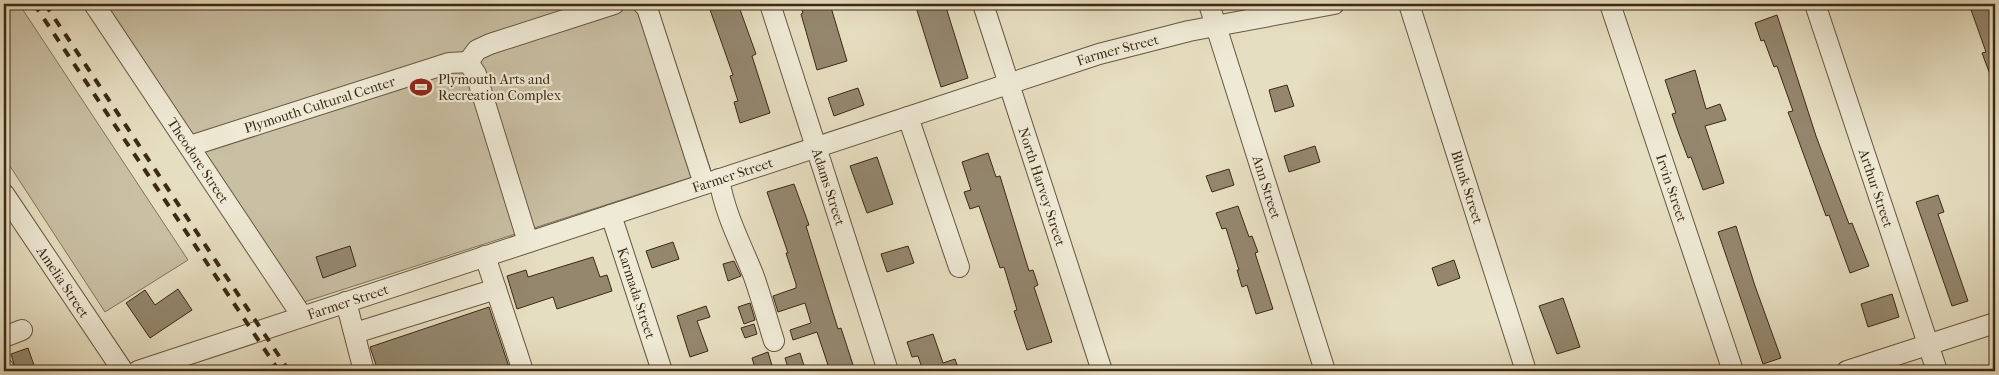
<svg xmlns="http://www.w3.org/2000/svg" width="1999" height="375" viewBox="0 0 1999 375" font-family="'IM FELL French Canon',serif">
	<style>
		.green { fill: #c9bfa3; stroke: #82745c }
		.building { fill: #94876e; stroke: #3c2915 }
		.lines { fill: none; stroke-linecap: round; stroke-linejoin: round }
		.minor-casing { stroke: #665640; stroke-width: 22 }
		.minor { stroke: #efead6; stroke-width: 20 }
		.rail { stroke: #3c2915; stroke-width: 4; stroke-dasharray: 9 9; stroke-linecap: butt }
		.labels { text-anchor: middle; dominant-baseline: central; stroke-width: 4.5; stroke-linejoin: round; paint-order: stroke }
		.street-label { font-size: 14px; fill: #3c2915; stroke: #efead6 }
		.poi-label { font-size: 14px; fill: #3c2915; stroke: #efead6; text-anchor: start }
	</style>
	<rect width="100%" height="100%" fill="#e6dec0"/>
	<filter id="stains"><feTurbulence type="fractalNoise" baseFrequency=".004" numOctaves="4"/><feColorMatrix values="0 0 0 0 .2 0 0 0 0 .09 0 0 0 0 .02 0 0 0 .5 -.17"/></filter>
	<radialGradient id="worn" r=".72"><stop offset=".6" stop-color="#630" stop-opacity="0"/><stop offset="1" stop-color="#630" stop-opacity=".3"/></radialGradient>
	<path class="green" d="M4,4H19L188,260L105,312L4,157Z
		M104,4H656L711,171L301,303Z"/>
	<path class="building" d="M708,4H738L756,54L752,56L770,113L740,123L734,102L738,101L730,76L733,75Z
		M800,4H830L847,61L817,70L801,14L803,13Z
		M915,4H945L968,78L941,87Z
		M1969,4H1995V85H1994L1982,53L1986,52Z
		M1777,15L1816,136L1838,195L1849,224L1852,223L1869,266L1850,273L1829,215L1826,216L1794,128L1788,112L1793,111L1777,66L1774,67L1764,40L1761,41L1755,23Z
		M1695,70L1706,109L1720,104L1726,120L1705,126L1724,183L1703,190L1691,157L1688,158L1679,134L1672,114L1676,113L1665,80Z
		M1287,85L1294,106L1275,112L1269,90Z
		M858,88L864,105L834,116L828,98Z
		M1315,146L1320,162L1289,172L1284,156Z
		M988,153L996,177L1000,176L1029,271L1033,270L1038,285L1034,287L1052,342L1027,350L1014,311L1017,310L1004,267L1000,268L979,206L970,209L964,192L971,190L962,162Z
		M877,157L893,204L867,213L850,166Z
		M1229,169L1234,185L1212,192L1206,176Z
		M794,184L809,225L806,226L838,329L841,328L855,371H830L817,332L793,340L790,330L811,323L805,303L778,312L773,296L796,288V284L786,253H788L767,192Z
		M1938,195L1944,212L1938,214L1968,301L1952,306L1916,202Z
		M1238,206L1249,237L1252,236L1258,252L1255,253L1273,309L1256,314L1247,285L1242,287L1237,270H1239L1226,228L1222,229L1216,213Z
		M1736,226L1755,286L1781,358L1763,364L1718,232Z
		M673,242L679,259L652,268L646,251Z
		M350,246L356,266L323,278L316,257Z
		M908,246L914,263L887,272L881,254Z
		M593,257L600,277L607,275L612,291L557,309L553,297L517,309L507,276L526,270L528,277Z
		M1454,260L1460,278L1438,286L1432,268Z
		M734,261L741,276L728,281L723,264Z
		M178,289L192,310L150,338L126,303L145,290L155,305Z
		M1892,294L1899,317L1868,327L1861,304Z
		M1563,298L1580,347L1557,354L1539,306Z
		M750,303L755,320L744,324L738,307Z
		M706,306L710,317L697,321L708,351L690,357L677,316Z
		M489,307L509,367L496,371H378L370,347Z
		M754,324L757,334L745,338L741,328Z
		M933,334L943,363L955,359L959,371H923L918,356L912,357L907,342Z
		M28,348L36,371H16L11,354Z
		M768,352L773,369L756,371L752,358Z
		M800,353L805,369L789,371L785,358Z"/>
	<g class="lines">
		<g class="minor-casing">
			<g id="minor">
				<path id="s1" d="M94,4L302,316"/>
				<path d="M643,4L647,8L704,184"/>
				<path id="s2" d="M770,4L888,371"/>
				<path id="s3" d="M983,4L1102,371"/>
				<path id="s4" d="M1209,4L1325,371"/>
				<path id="s5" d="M1409,4L1526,371"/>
				<path id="s6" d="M1610,4L1733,371"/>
				<path id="s7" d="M1815,4L1937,371"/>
				<path d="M468,62L477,50L490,44L614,4"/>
				<path d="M908,117L959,267"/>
				<path id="s8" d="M190,146L449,63L468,62L476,74L528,242"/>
				<path d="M719,179C725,214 740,242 753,274C761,296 767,319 774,341"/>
				<path id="s9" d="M4,194L123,371"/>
				<path id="s10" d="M611,215L662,371"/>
				<path d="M485,256L523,371"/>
				<path d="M346,302L364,371"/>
				<path d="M355,333L496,289"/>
				<path d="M4,337L22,330"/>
				<path d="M4,369V371"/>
				<path id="s11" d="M138,371L1099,54L1189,31L1334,4"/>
				<path d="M1847,371L1995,323"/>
			</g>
		</g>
		<use href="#minor" class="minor"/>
		<path class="rail" d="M34,4L279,371
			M45,4L289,371"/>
	</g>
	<defs>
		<g id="stadium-bare" transform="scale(1.725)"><path d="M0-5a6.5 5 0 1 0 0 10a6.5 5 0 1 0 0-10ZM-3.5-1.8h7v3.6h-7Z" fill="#8f2418" stroke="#efead6" stroke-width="2.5" paint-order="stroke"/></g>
	</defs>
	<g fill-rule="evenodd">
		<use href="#stadium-bare" x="421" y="87"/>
	</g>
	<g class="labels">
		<g class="street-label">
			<text stroke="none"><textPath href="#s11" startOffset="1031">Farmer Street</textPath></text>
			<text stroke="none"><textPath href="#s8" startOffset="136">Plymouth Cultural Center</textPath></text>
			<text stroke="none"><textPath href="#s1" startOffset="188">Theodore Street</textPath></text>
			<text stroke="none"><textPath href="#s11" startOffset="626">Farmer Street</textPath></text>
			<text stroke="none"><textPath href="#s7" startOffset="194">Arthur Street</textPath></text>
			<text stroke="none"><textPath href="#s2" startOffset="192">Adams Street</textPath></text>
			<text stroke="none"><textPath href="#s3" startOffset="192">North Harvey Street</textPath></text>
			<text stroke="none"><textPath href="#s4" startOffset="192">Ann Street</textPath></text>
			<text stroke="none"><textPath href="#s5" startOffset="192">Blunk Street</textPath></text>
			<text stroke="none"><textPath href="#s6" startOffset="194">Irvin Street</textPath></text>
			<text stroke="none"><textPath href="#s9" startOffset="106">Amelia Street</textPath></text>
			<text stroke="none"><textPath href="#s10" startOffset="82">Karmada Street</textPath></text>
			<text stroke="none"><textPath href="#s11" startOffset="221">Farmer Street</textPath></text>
		</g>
		<g class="poi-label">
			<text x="438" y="79">Plymouth Arts and<tspan x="438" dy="16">Recreation Complex</tspan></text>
		</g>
	</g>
	<rect width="1999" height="375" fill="none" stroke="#e6dec0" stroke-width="20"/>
	<rect x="5" y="5" width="1989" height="365" fill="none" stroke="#3c2915" stroke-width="2.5"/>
	<rect x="10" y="10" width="1979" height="355" fill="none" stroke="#3c2915"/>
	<rect width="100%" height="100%" filter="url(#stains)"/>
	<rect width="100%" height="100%" fill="url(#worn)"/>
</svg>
